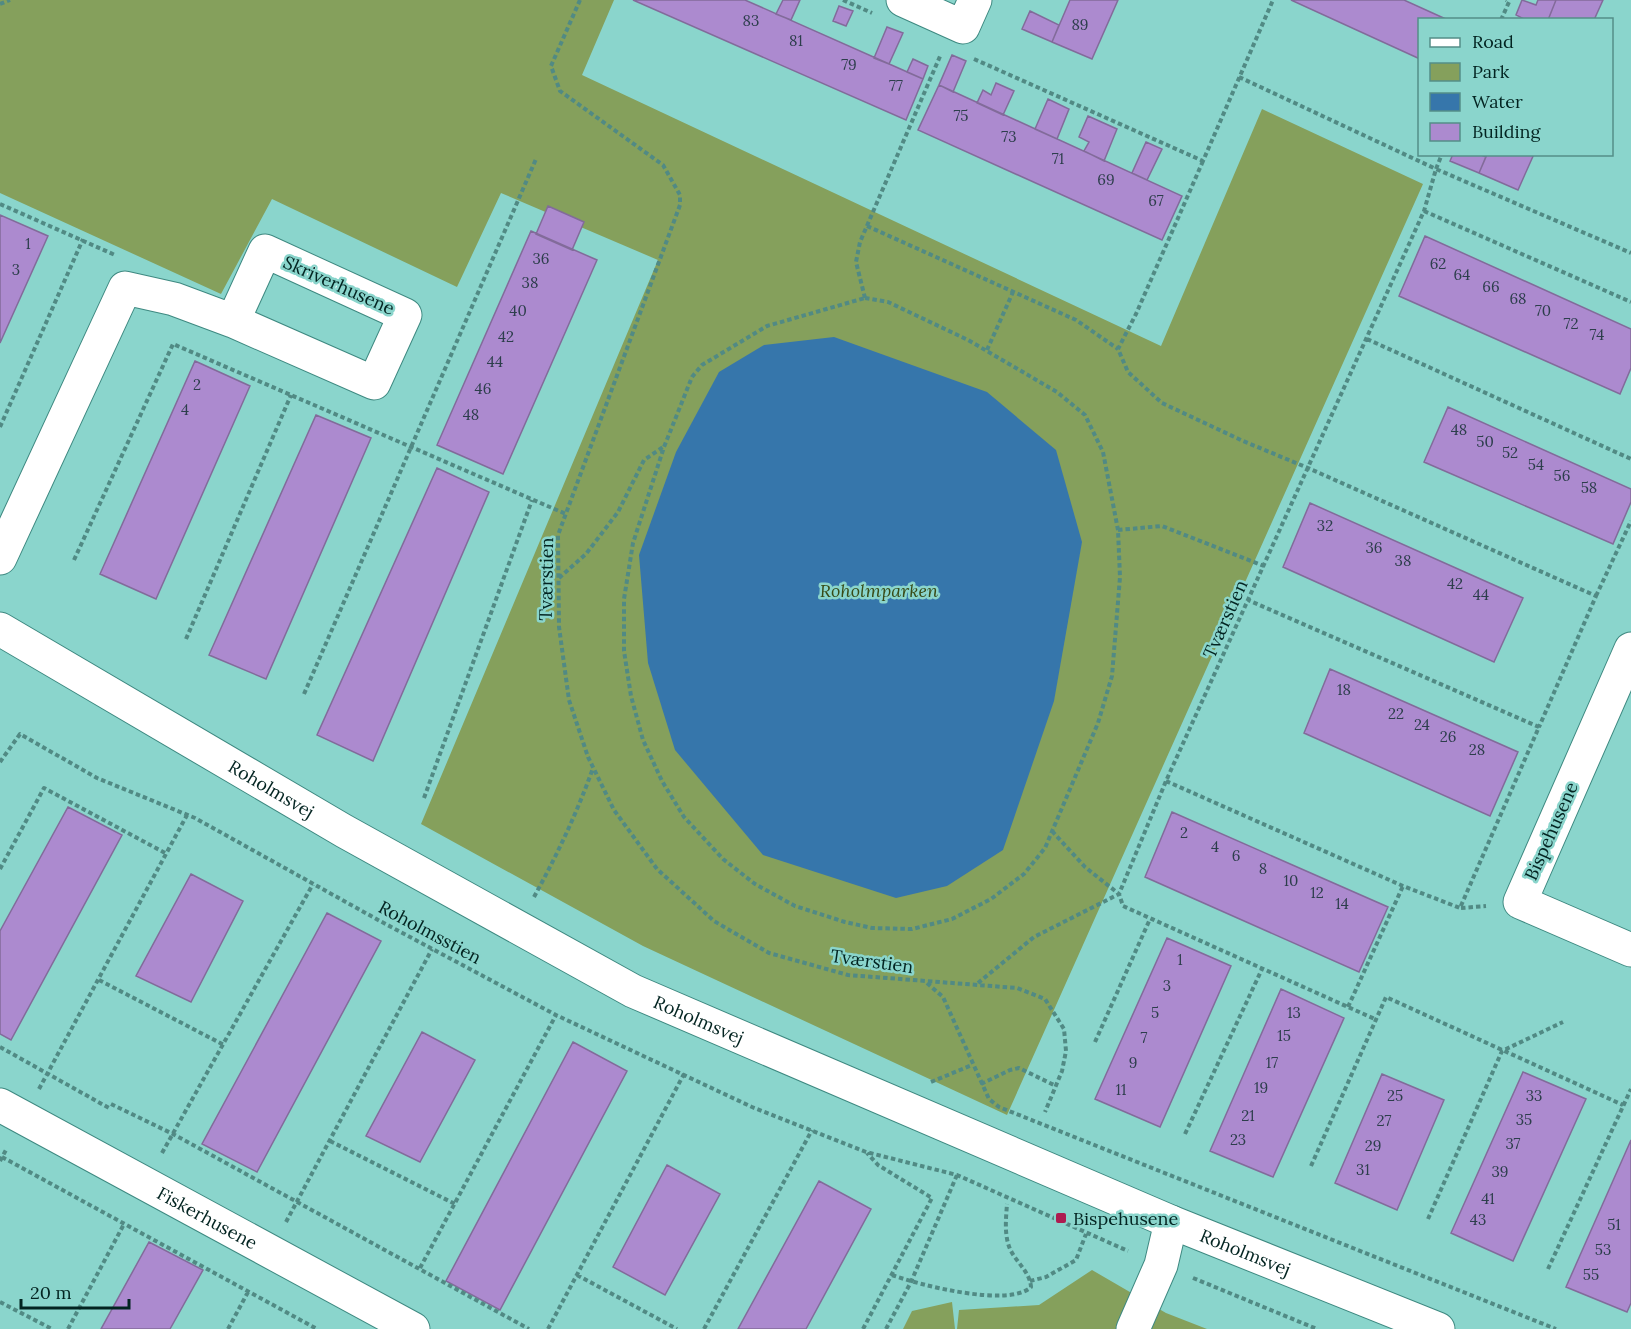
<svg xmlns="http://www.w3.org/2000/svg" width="1631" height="1329" viewBox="0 0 1631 1329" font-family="Lora,serif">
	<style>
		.green { fill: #85a05c }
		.water { fill: #3676ab }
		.building { fill: #ac8acf; stroke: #826b9a; stroke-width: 1.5 }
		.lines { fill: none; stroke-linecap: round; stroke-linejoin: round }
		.minor-casing { stroke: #3e8981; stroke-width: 35 }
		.path { stroke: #518a84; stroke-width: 4; stroke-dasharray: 4.5 3; stroke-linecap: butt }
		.minor { stroke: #fff; stroke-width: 33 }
		.poi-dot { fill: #ad1c50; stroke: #8ad5cc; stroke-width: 2 }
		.labels { text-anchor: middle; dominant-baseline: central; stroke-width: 5; stroke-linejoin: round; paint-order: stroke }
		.number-label { font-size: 15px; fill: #2d3e4c }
		.street-label { font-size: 18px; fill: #032421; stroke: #8ad5cc }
		.park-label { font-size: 18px; font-style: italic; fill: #384b16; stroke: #8ad5cc }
		.poi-label { font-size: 18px; fill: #032421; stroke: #8ad5cc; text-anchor: start }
	</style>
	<rect width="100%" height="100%" fill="#8ad5cc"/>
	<path class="green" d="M0,0H614L582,75L1161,346L1262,109L1423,184L1007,1115L643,946L421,824L658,260L501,193L457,287L272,199L221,294L0,193Z
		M1092,1270L1166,1313L1207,1329H957L959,1310L1039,1305Z
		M952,1302L955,1329H903L912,1311Z"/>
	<path class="water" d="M834,337L987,392L1056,450L1082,542L1054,701L1003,850L947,886L896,898L763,855L675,750L648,663L639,555L676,452L719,372L764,345Z"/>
	<path class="building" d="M633,0H745L923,79L906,120Z
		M783,0H800L791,20L776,14Z
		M1070,0H1118L1092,59L1052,42Z
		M1291,0H1404L1448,20H1420V59Z
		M1522,0L1536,5L1538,0H1556L1548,20H1526L1516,15Z
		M1556,0H1603L1594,20H1548Z
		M839,6L853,11L846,26L833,21Z
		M1030,11L1059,25L1052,42L1022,29Z
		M887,27L903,33L889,64L874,58Z
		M952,55L966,61L953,92L939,85Z
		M913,59L928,66L923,79L907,72Z
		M996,83L1014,91L1003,115L977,103L983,90L991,95Z
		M939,85L1182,196L1162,240L918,130Z
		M1048,99L1069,109L1057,139L1035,129Z
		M1088,116L1117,129L1104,161L1084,151L1089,142L1079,137Z
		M1146,142L1162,149L1147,180L1132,173Z
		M1453,154H1479L1486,157L1479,173L1450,161Z
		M1487,154H1534L1518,190L1479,173Z
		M548,206L584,222L572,250L536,234Z
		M0,215L48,236L0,343Z
		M531,231L597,260L503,474L437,445Z
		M1425,236L1631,329V368L1620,394L1399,296Z
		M195,361L250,386L156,599L100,574Z
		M1448,407L1631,489V502L1613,544L1424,462Z
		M316,415L371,438L266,679L209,655Z
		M437,468L489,492L373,761L317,735Z
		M1310,503L1523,598L1494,662L1283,567Z
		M1330,669L1518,752L1490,816L1304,733Z
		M68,807L122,835L11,1040L0,1034V931Z
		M1172,812L1388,907L1359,972L1145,877Z
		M191,874L243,901L191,1002L136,976Z
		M327,913L381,941L257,1172L202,1144Z
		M1167,938L1231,966L1160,1127L1095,1099Z
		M1281,989L1344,1018L1273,1177L1210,1151Z
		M422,1032L475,1060L420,1162L366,1136Z
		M573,1042L627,1071L500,1310L446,1281Z
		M1523,1072L1586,1099L1513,1261L1451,1233Z
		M1382,1074L1444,1100L1397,1210L1335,1183Z
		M1631,1140V1303L1627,1312L1566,1287Z
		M667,1165L720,1194L665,1295L613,1267Z
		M819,1181L871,1209L806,1329H738Z
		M149,1242L203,1270L170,1329H101Z"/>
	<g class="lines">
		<g class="minor-casing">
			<g id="minor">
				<path d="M903,0L963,27L975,0"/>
				<path d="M0,558L125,288L174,299L233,321L374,383L405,315L265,251L233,321"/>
				<path id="s1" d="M0,629L344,831L633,991L1171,1222L1438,1329"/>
				<path d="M1631,649L1520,902L1631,950"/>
				<path id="s2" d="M0,1105L413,1329"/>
				<path d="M1133,1329L1161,1265L1171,1222"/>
			</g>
		</g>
		<path class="path" d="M580,0L551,66L560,91L663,165L680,195V205L558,535L559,627L569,700L588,757L614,810L657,869L714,921L769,953L848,975L1017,988L1045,999L1064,1029L1066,1051L1062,1071L1045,1112
			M843,0L872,13
			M0,4L10,0
			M1501,20L1509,2L1506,0
			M974,59L1203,161L1273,0
			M1239,77L1436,169L1442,154
			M1203,161L1136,314L1118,349L1128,372L1162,403L1243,441L1308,468L1596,596L1539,727
			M0,204L115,255
			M1424,211L1631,302
			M867,226L1076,320L1118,349
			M865,298L888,302L968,340L1057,392L1085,415L1103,452L1118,530L1120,577L1112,676L1098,723L1045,848L1024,874L991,899L952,919L912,929L872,928L845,922L795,906L755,884L723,859L684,817L662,781L643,740L631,696L624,651V599L633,543L664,447L692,377L702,365L767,326Z
			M865,298L856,262L860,242L941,54
			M1367,339L1631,459
			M987,350L1013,292
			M0,427L83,239
			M1118,530L1162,526L1264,566
			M74,560L173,344L566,514
			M559,578L586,554L618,512L644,460L663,447
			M1596,596L1631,521
			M186,639L291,395
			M304,694L536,159
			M0,762L20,734L97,778L195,818L380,921L556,1015L752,1107L866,1152L957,1175L1128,1251
			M1166,781L1403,886L1460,908L1539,727L1248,600
			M424,798L532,500
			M1052,831L1085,867L1119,894L1123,906L1377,1020
			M0,869L44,788L167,854
			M534,897C557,855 577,813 593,768
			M1461,908L1486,906
			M99,980L224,1045
			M927,983L943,997L989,1099L999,1107L1556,1329
			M978,983L1034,937L1119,894L1166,781L1424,211L1436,169L1631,253
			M1348,1007L1403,886
			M1095,1042L1150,919
			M0,1047L109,1108
			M931,1082L972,1065
			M981,1084L1010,1070L1019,1068L1056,1086
			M39,1089L187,815
			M111,1104L173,1134L529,1329
			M1185,1134L1262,969
			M330,1141L455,1204
			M162,1153L313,884
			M2,1157L317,1329
			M0,1161L7,1148
			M1311,1166L1386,997L1623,1105
			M1428,1219L1502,1051L1563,1022
			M286,1222L432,949
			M420,1268L556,1015
			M1548,1269L1631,1089
			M577,1275L677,1329
			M892,1275C919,1285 1009,1308 1031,1287C1030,1272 1016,1262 1010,1249C1004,1235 1006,1218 1007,1204
			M1193,1278L1317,1329
			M1030,1281L1046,1277L1076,1260L1086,1234
			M0,1302L52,1329
			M68,1329L124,1224
			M228,1329L248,1292
			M548,1329L684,1074
			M704,1329L812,1130
			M863,1329L932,1198L878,1165L867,1153
			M886,1329L911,1282L957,1175"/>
		<use href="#minor" class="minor"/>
	</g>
	<rect class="poi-dot" x="1055" y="1212" width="12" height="12" rx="3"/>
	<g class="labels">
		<g class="number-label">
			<text x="751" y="20">83</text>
			<text x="1080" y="24">89</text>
			<text x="796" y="40">81</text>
			<text x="849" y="64">79</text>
			<text x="896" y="85">77</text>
			<text x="961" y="115">75</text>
			<text x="1009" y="136">73</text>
			<text x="1058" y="158">71</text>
			<text x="1106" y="179">69</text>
			<text x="1156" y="200">67</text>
			<text x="28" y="243">1</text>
			<text x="541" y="258">36</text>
			<text x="1438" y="263">62</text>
			<text x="16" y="269">3</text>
			<text x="1462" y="274">64</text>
			<text x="530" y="282">38</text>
			<text x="1491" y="286">66</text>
			<text x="1518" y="298">68</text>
			<text x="518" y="310">40</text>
			<text x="1543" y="310">70</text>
			<text x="1571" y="323">72</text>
			<text x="1597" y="334">74</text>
			<text x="506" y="336">42</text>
			<text x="495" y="361">44</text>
			<text x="197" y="384">2</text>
			<text x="483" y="388">46</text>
			<text x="185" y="409">4</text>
			<text x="471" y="414">48</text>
			<text x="1459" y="429">48</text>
			<text x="1485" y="441">50</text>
			<text x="1510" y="452">52</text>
			<text x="1536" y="464">54</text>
			<text x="1562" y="475">56</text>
			<text x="1589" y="487">58</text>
			<text x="1325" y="525">32</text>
			<text x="1374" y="547">36</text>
			<text x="1403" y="560">38</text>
			<text x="1455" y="583">42</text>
			<text x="1481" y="594">44</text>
			<text x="1344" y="689">18</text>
			<text x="1396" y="713">22</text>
			<text x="1422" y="724">24</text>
			<text x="1448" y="736">26</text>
			<text x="1477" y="749">28</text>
			<text x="1184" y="832">2</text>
			<text x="1215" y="846">4</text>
			<text x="1236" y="855">6</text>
			<text x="1263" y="868">8</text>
			<text x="1291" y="880">10</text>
			<text x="1317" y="892">12</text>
			<text x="1342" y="903">14</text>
			<text x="1180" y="959">1</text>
			<text x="1167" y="985">3</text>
			<text x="1155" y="1012">5</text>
			<text x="1294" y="1012">13</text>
			<text x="1284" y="1035">15</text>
			<text x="1144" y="1037">7</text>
			<text x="1133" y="1062">9</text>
			<text x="1272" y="1062">17</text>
			<text x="1261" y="1087">19</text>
			<text x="1121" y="1089">11</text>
			<text x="1395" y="1095">25</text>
			<text x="1534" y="1095">33</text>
			<text x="1248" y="1115">21</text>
			<text x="1524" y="1119">35</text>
			<text x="1384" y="1120">27</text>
			<text x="1238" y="1139">23</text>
			<text x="1513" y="1143">37</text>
			<text x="1373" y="1145">29</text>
			<text x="1363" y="1169">31</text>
			<text x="1500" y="1171">39</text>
			<text x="1488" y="1198">41</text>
			<text x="1478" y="1219">43</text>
			<text x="1614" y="1224">51</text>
			<text x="1603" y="1249">53</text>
			<text x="1591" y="1274">55</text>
		</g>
		<g class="street-label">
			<text transform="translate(339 285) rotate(24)">Skriverhusene</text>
			<text transform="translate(546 579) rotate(-89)">Tværstien</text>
			<text transform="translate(1225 619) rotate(-66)">Tværstien</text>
			<text stroke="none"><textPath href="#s1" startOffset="315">Roholmsvej</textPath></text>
			<text transform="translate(1551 831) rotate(-66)">Bispehusene</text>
			<text transform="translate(430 932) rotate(28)">Roholmsstien</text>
			<text transform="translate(872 961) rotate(8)">Tværstien</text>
			<text stroke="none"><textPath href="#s1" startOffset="801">Roholmsvej</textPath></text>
			<text stroke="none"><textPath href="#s2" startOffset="236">Fiskerhusene</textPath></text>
			<text stroke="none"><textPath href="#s1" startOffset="1395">Roholmsvej</textPath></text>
		</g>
		<g class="park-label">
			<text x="879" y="590">Roholmparken</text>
		</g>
		<g class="poi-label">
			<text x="1073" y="1218">Bispehusene</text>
		</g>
	</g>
	<rect x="1418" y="18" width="195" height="138" fill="#8ad5cc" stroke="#548e88" stroke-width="1.5"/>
	<rect x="1430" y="38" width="30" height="9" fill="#ffffff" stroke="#548e88" stroke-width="1.5"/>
	<text x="1472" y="48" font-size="18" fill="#032421">Road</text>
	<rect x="1430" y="63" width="30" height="18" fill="#85a05c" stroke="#548e88" stroke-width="1.5"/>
	<text x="1472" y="78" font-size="18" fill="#032421">Park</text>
	<rect x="1430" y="93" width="30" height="18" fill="#3676ab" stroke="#548e88" stroke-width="1.5"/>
	<text x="1472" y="108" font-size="18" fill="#032421">Water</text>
	<rect x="1430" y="123" width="30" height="18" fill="#ac8acf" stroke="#548e88" stroke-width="1.5"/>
	<text x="1472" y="138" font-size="18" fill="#032421">Building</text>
	<path d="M21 1299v9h108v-9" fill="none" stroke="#032421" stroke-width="3"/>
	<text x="30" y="1299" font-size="18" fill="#032421" stroke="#8ad5cc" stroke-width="4.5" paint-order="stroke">20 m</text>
</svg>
